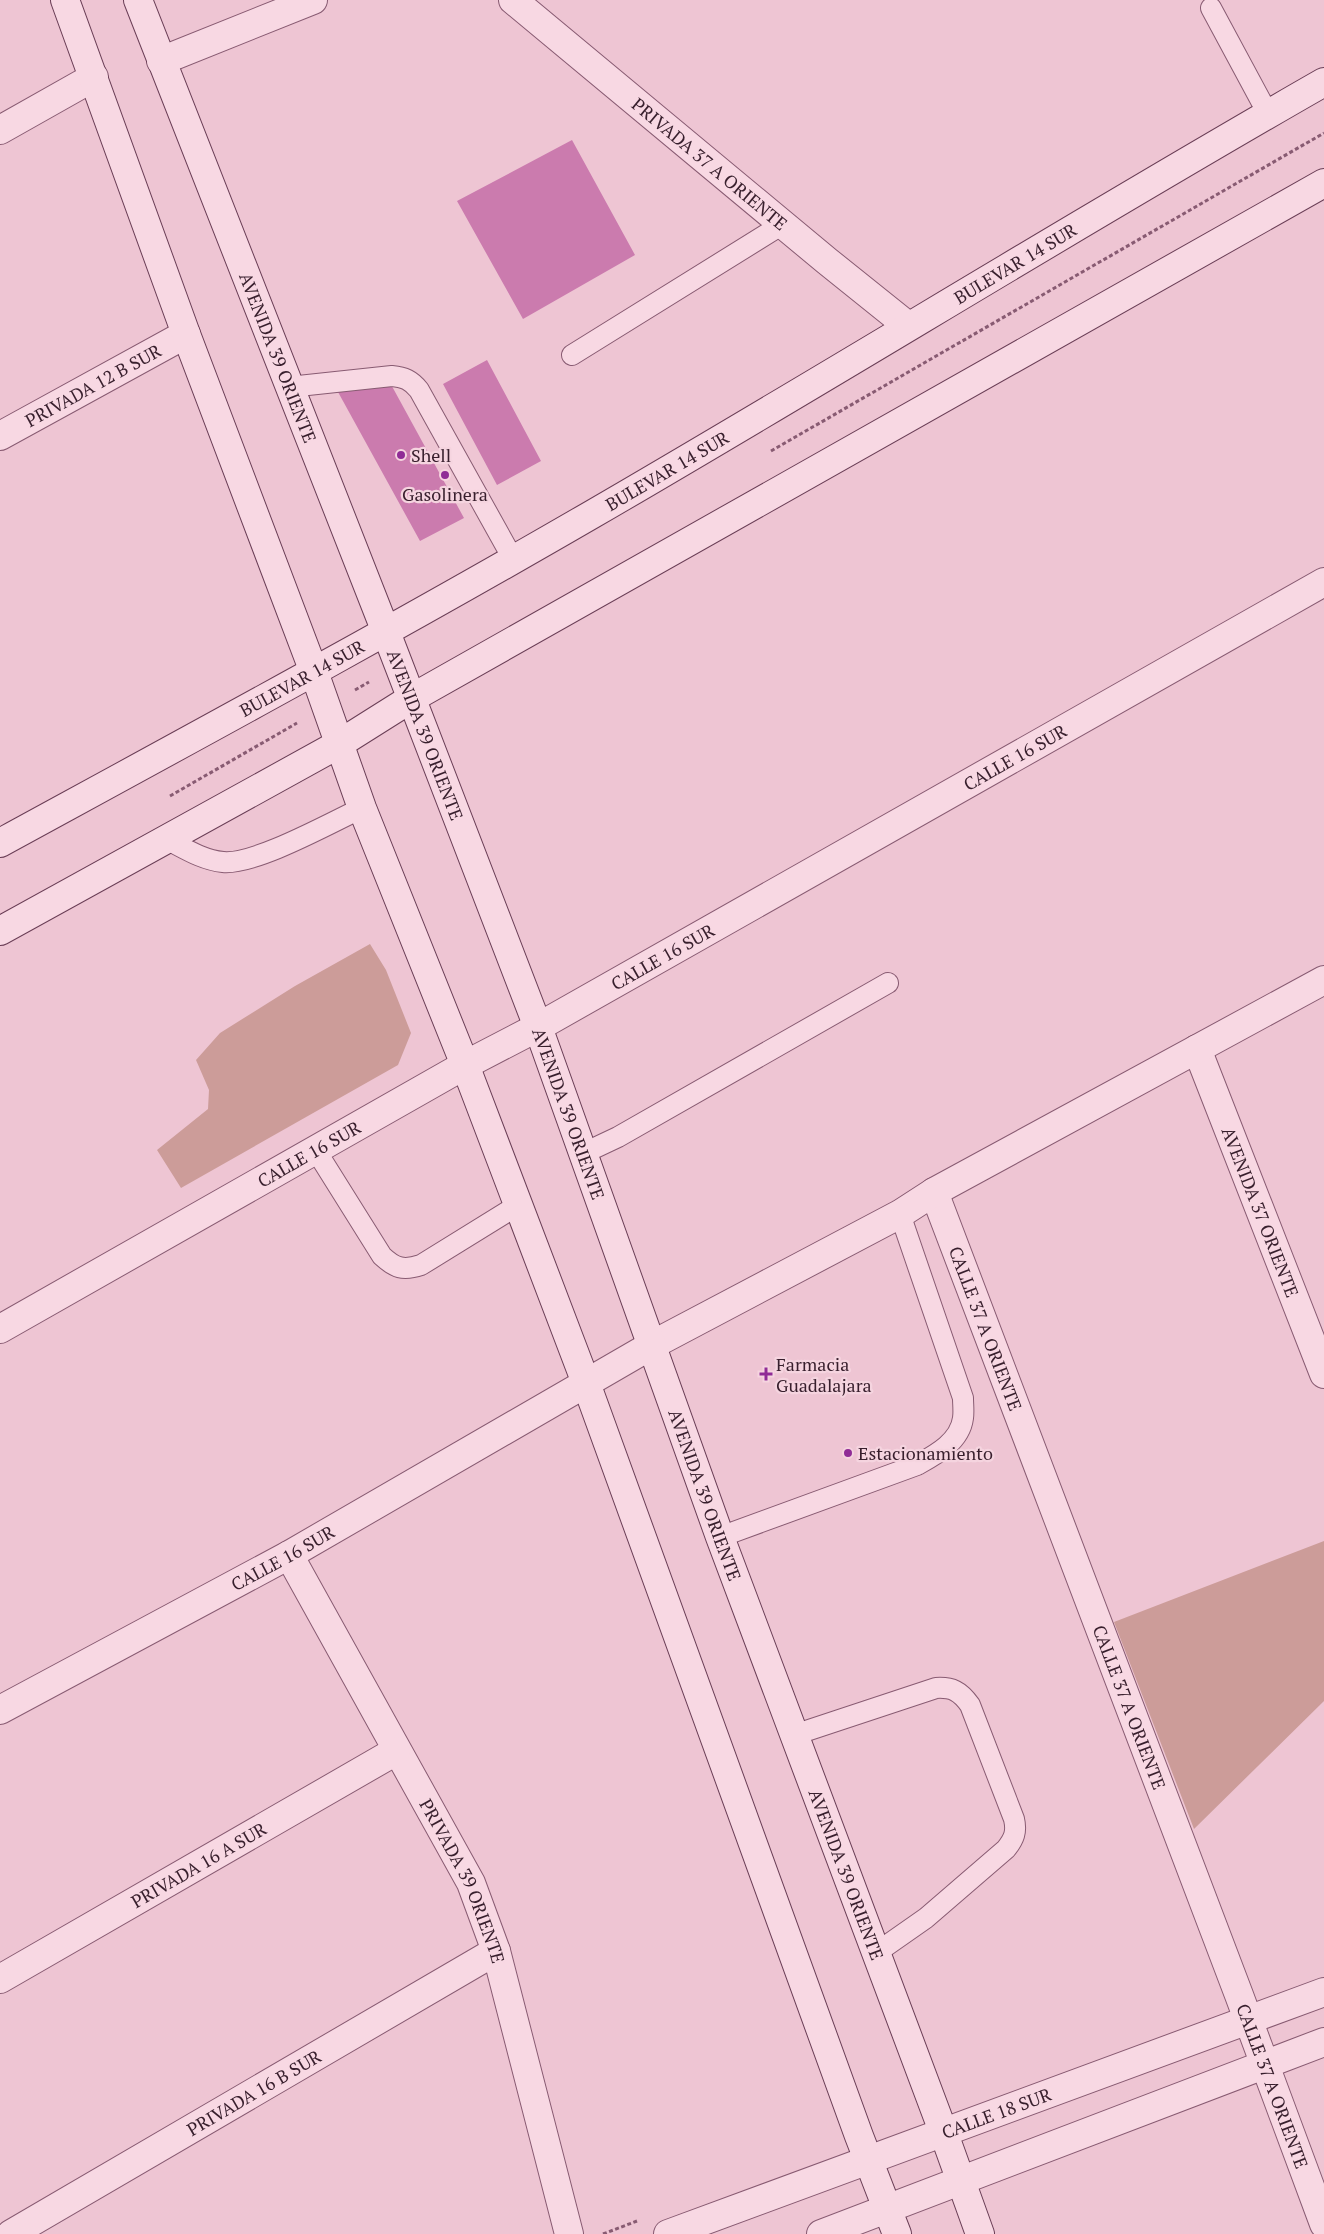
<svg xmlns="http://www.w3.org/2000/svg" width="1324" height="2234" viewBox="0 0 1324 2234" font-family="'PT Serif',serif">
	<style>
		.green { fill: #cc9c99 }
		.building { fill: #cb7bae }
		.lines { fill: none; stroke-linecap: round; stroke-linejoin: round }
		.service-casing { stroke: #885b72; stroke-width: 22 }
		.minor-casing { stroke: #885b72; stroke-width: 30 }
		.tertiary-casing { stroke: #885b72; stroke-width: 30 }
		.secondary-casing { stroke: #6a3e56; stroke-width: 30 }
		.path { stroke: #885b72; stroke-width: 3; stroke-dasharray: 4 2.5; stroke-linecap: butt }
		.service { stroke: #f8d8e3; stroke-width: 20 }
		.minor { stroke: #f8d8e3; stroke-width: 28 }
		.tertiary { stroke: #f8d8e3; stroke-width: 28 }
		.secondary { stroke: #f8d8e3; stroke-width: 28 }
		.poi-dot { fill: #902c96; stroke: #f5d4df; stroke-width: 2 }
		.labels { text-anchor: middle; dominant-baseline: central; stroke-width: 4.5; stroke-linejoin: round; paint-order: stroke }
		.street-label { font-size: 18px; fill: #381f2d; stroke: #f5d4df }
		.poi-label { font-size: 18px; fill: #381f2d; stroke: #f5d4df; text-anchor: start }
	</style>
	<rect width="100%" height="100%" fill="#eec5d3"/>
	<path class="green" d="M370,944L386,970L411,1033L398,1065L181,1188L157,1150L208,1109L209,1090L196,1060L220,1033L295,986Z
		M1324,1541V1701L1194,1829L1114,1622Z"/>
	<path class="building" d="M572,140L635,255L523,319L457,201Z
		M487,360L541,461L497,485L443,384Z
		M382,368L464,518L420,541L338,392Z"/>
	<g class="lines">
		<g class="service-casing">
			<path id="service" d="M1211,8L1268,114
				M572,355L783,224
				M289,387L392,376C404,377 411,380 419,390L513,559
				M166,839C184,848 202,860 223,862C255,865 330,823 362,808
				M315,1149L382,1256C395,1268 403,1271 421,1265L518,1205
				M582,1154L618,1137L888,983
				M720,1537L917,1465C935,1455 960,1442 963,1418C964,1412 963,1404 963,1398L900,1214
				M794,1735L936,1688C952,1687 960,1691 970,1705L1014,1819C1017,1832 1014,1839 1006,1849L926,1918L876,1953"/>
		</g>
		<g class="minor-casing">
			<g id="minor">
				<path id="s1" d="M513,0L827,261L908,326"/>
				<path d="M161,61L313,0"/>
				<path d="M0,130L94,77"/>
				<path id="s2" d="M0,436L186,334"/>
				<path id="s3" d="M1197,1049L1324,1374"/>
				<path id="s4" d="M934,1192L1239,1995L1324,2224"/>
				<path id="s5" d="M0,1329L465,1065L538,1027L1324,582"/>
				<path id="s6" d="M289,1555L471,1883L496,1951L569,2234"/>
				<path id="s7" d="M0,1710L289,1555L652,1345L900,1214L934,1192L1324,980"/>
				<path id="s8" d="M0,1979L396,1751"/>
				<path id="s9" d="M11,2234L496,1951"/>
			</g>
		</g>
		<g class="tertiary-casing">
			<g id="tertiary">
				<path id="s10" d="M668,2234L1324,1992"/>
				<path d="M821,2234L1324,2042"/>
			</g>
		</g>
		<g class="secondary-casing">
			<g id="secondary">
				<path d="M65,0L186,334L314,672L362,808L465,1065L586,1383L859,2136L897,2234"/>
				<path id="s11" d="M138,0L386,632L538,1027L720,1537L943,2131L980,2234"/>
				<path id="s12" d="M0,843C198,735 396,628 591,515C836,373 1077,223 1324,82"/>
				<path d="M0,931L339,744L412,698L1324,183"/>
			</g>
		</g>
		<path class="path" d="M771,451L1324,133
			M355,690L369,682
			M170,796L297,723
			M603,2234L637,2221"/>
		<use href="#service" class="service"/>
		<use href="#minor" class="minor"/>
		<use href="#tertiary" class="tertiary"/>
		<use href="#secondary" class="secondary"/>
	</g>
	<g class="poi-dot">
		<circle cx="401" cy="455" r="5"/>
		<circle cx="445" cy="475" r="5"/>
		<path d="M763.5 1366.5h5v5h5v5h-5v5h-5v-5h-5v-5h5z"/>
		<circle cx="848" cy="1453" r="5"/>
	</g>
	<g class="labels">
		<g class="street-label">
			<text stroke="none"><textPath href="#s1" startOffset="256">PRIVADA 37 A ORIENTE</textPath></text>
			<text stroke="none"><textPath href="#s12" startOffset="1169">BULEVAR 14 SUR</textPath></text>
			<text stroke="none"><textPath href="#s11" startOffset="384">AVENIDA 39 ORIENTE</textPath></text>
			<text stroke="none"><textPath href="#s2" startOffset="106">PRIVADA 12 B SUR</textPath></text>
			<text stroke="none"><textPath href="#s12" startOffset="764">BULEVAR 14 SUR</textPath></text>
			<text stroke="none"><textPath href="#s12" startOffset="344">BULEVAR 14 SUR</textPath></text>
			<text stroke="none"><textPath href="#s11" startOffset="789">AVENIDA 39 ORIENTE</textPath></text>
			<text stroke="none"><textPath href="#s5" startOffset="1165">CALLE 16 SUR</textPath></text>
			<text stroke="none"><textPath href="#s5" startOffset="760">CALLE 16 SUR</textPath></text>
			<text stroke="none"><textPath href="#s11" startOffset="1194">AVENIDA 39 ORIENTE</textPath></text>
			<text stroke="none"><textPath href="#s5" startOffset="355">CALLE 16 SUR</textPath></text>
			<text stroke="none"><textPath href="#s3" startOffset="175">AVENIDA 37 ORIENTE</textPath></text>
			<text stroke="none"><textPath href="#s4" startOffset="146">CALLE 37 A ORIENTE</textPath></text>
			<text stroke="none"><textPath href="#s11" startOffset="1599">AVENIDA 39 ORIENTE</textPath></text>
			<text stroke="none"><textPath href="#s7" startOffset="321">CALLE 16 SUR</textPath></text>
			<text stroke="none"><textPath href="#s4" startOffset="551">CALLE 37 A ORIENTE</textPath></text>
			<text stroke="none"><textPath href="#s8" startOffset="229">PRIVADA 16 A SUR</textPath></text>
			<text stroke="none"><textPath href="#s11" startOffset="2004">AVENIDA 39 ORIENTE</textPath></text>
			<text stroke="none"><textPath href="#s6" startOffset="370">PRIVADA 39 ORIENTE</textPath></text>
			<text stroke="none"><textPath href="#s4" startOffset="956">CALLE 37 A ORIENTE</textPath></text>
			<text stroke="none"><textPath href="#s9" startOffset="281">PRIVADA 16 B SUR</textPath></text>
			<text stroke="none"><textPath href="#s10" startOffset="350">CALLE 18 SUR</textPath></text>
		</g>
		<g class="poi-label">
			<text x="411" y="455">Shell</text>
			<text x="445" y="494" text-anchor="middle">Gasolinera</text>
			<text x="776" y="1364">Farmacia<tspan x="776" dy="21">Guadalajara</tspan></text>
			<text x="858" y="1453">Estacionamiento</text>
		</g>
	</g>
</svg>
